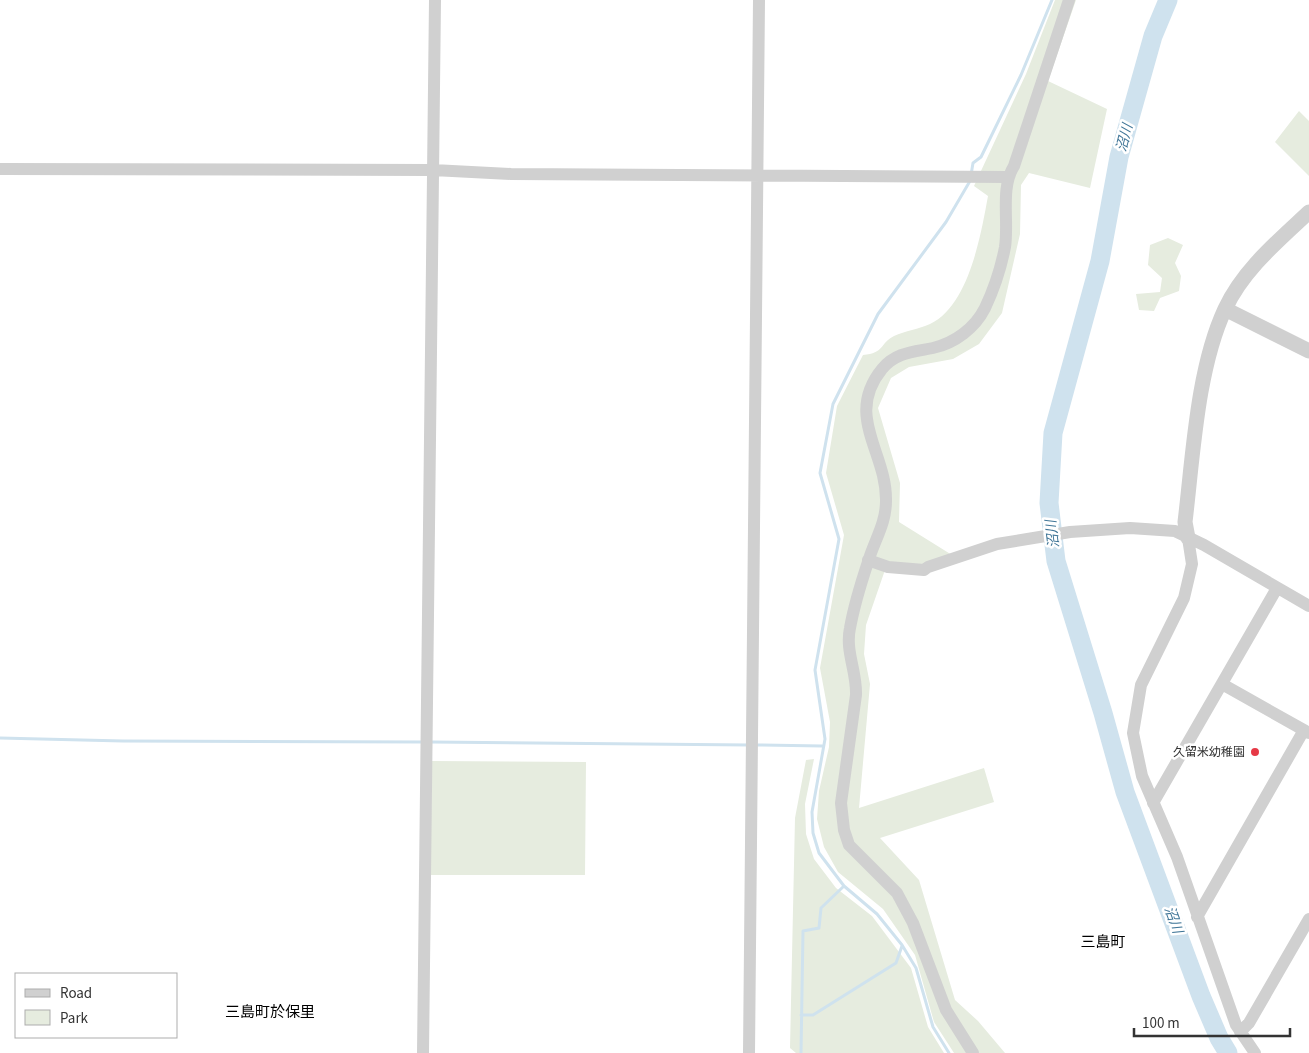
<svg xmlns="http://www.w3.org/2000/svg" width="1309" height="1053" viewBox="0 0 1309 1053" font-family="'Source Sans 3','Noto Sans JP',sans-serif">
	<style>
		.green { fill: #e6ecdf }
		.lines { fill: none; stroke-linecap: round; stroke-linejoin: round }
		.stream { stroke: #cfe2ee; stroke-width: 3 }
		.river { stroke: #cfe2ee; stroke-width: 19 }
		.minor { stroke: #d0d0d0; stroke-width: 12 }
		.tertiary { stroke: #d0d0d0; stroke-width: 15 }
		.poi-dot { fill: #e63946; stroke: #fff; stroke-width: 2 }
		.labels { text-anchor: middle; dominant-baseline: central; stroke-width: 5; stroke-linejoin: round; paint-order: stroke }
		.poi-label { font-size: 12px; fill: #333; stroke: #fff; text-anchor: end }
		.water-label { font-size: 14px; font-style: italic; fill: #3f7597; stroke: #fff }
		.quarter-label { font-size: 15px; fill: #000; stroke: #fff }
	</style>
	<rect width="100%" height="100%" fill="#fff"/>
	<path class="green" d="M1055,0H1076L1048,81L1107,109L1090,188L1029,173L1021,185L1020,234L1002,313L979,344L953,359L909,367L891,378L878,408L900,483L899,522L952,555L920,566L885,570L866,625L864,654L870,684L859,808L984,768L994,802L880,838L919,880L955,1000L978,1021L1005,1053H954L934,1022L915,955L883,909L838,872L824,847L817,819L819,791L829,747L830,722L820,668L844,535L826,473L837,406L863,355C885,353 879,344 894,336C905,331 919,329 930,324C969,306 981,234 988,196L974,186L1026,74Z
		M1299,111L1309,121V176L1275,142Z
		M1168,238L1183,245L1175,263L1181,276L1179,291L1160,298L1154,311L1139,310L1136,294L1160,292L1162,278L1148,265L1150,245Z
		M814,759L805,804L806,834L814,859L836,888L872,916L911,968L928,1027L944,1053H796L790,1048L795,818L806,760Z
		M432,761L586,762L585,875H430Z"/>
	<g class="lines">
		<path class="stream" d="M971,175L973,163L981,157L1021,75L1052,0
			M0,738L123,741L424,742
			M431,742L749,745
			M756,745L822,746
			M801,1015H813L896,963L902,946
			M801,1053L803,931L819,928L821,908L844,886
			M949,1053L933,1027L916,968L902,945L877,914L844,886L819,853L813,833L812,812L825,739L815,670L839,539L820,473L833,404L878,314L946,222L970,181"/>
		<path class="river" d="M1168,0L1153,36L1119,157L1100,261L1053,433L1049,503L1056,561L1103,713L1125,792L1201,996L1219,1038L1228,1053"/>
		<path class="minor" d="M0,169L433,170L511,174L1007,177
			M1188,538L1192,564L1184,598L1141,685L1133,733L1142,776L1177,857L1236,1025L1255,1053
			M868,560L888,567L924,570L928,567L997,544L1070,532L1130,528L1175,531L1204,545L1309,606
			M1222,684L1309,733
			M1153,803L1277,588
			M1197,917L1304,730
			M1240,1032L1249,1023L1309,919
			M423,1053L435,0
			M749,1053L759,0
			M973,1053L946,1010L913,923L897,893L849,845L844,830L841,803L856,695C857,672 845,651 850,628C854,606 861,583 868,562C874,541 886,524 886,501C887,452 844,416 882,369C896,352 914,352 933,348C955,343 975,328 985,308C994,289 1001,268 1005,247C1009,221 1000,188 1014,166L1069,0"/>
		<path class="tertiary" d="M1225,309L1309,351
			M1188,538L1185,522C1193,456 1197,369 1225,309C1243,270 1278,241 1309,212"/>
	</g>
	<circle class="poi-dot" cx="1255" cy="752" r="5"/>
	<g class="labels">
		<g class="poi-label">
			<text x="1245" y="752">久留米幼稚園</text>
		</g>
		<g class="water-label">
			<text transform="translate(1125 138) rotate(-75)">沼川</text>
			<text transform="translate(1053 534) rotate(-97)">沼川</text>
			<text transform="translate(1173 920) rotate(70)">沼川</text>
		</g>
		<g class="quarter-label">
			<text x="1103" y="942">三島町</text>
			<text x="270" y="1012">三島町於保里</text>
		</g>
	</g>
	<rect x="15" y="973" width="162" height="65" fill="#ffffff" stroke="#adadad"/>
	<rect x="25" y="989" width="25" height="8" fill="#d0d0d0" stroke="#adadad"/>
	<text x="60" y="998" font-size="15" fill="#333333">Road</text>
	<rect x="25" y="1010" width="25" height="15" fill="#e6ecdf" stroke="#adadad"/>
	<text x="60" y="1023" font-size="15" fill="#333333">Park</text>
	<path d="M1134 1028v8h156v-8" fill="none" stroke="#333333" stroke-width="2.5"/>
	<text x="1142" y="1028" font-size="15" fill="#333333" stroke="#ffffff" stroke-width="4" paint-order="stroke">100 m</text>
</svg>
